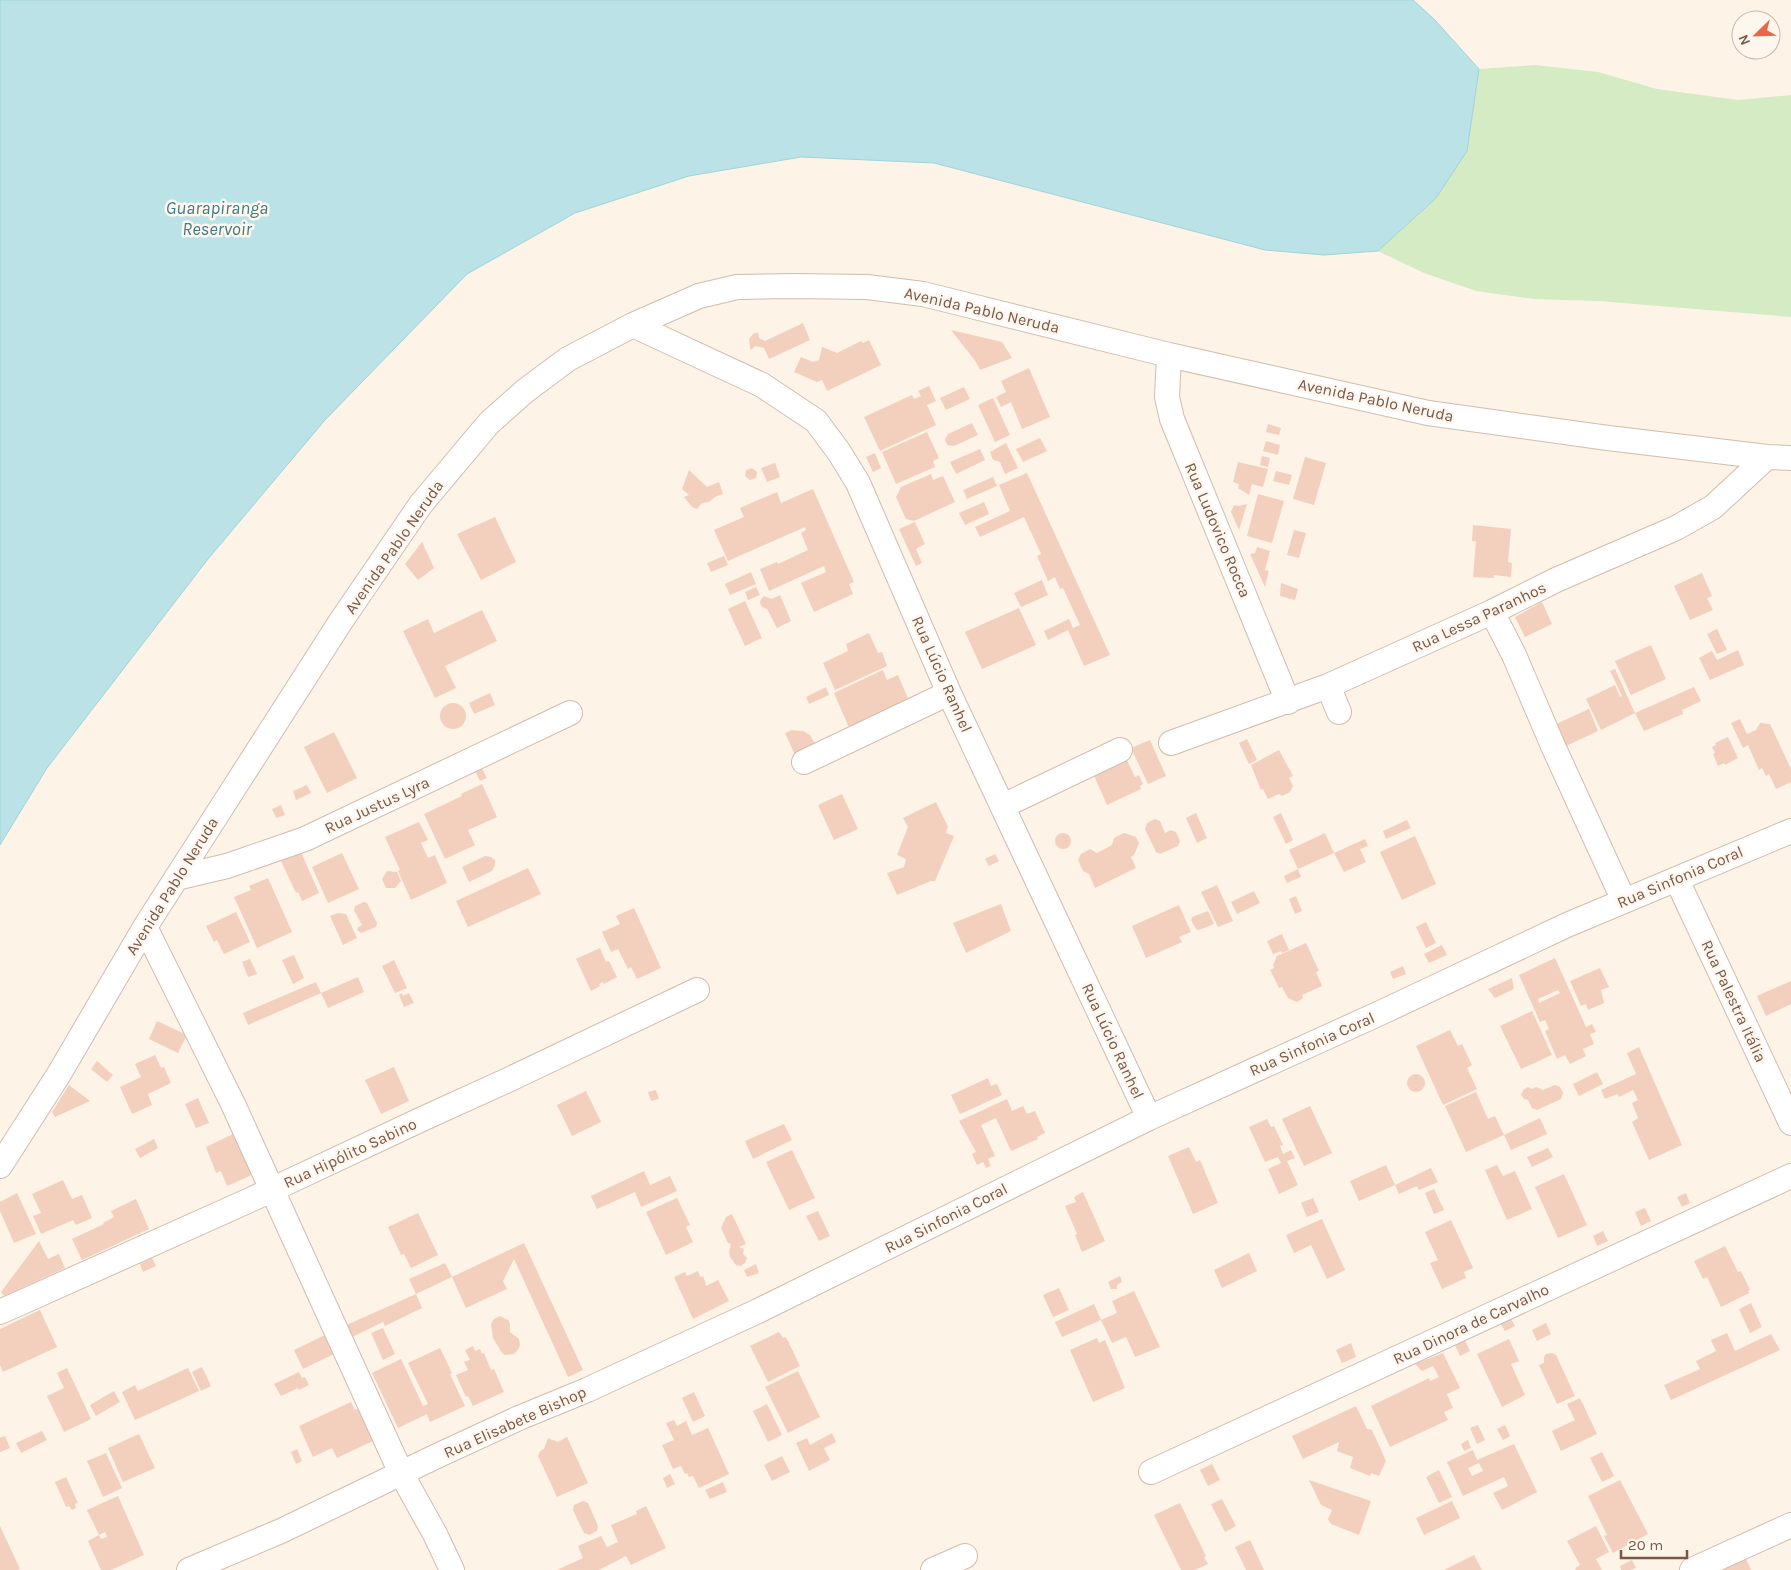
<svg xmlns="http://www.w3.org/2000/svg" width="1791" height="1570" viewBox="0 0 1791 1570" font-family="Karla,sans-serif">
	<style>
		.green { fill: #d5ebc4 }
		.water { fill: #bae2e7; stroke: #a0d3d9 }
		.building { fill: #f3d0bd; fill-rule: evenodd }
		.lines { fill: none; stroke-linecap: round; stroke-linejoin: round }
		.minor-casing { stroke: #d1bcae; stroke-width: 26 }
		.minor { stroke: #fff; stroke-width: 24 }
		.labels { text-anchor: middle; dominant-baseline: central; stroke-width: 5; stroke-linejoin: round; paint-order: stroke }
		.street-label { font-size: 16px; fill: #77584a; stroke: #fff7ed }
		.water-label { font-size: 18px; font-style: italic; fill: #3f7b83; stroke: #fff7ed }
	</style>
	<rect width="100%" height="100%" fill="#fdf3e6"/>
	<path class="green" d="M1535,65L1598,72L1657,89L1738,100L1791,95V317L1599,301L1534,299L1476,291L1424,273L1378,251L1436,198L1467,151L1479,69Z"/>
	<path class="water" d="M0,0H1413L1434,19L1479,69L1467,151L1436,198L1378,251L1324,255L1265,250L934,163L801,157L689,176L575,213L467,274L325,420L208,559L47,768L0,845Z"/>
	<path class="building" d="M803,323L810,340L769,359L764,348L755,346L751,350L750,348L749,339L753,334L758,332L759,338L765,341Z
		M951,330L1002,342L1012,358L980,370L976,362Z
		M869,340L881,365L827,391L822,380L817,382L794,372L801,357L813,362L819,360L822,347L837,353L861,341L863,343Z
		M1029,368L1050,417L1022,429L1011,402L1001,407L996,397L1006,392L1001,381Z
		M929,386L936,401L927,405L936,425L880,451L864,417L912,395L914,399L921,396L918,391Z
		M964,387L970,399L946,410L940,398Z
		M993,398L1010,435L995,442L978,405Z
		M972,423L978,435L954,446L947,445L945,439L948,434Z
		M1268,424L1281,428L1279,435L1266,432Z
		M927,432L939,458L933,461L935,467L896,484L882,452Z
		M1040,438L1047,451L1023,462L1016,449Z
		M1266,441L1280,445L1278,455L1263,451Z
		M1006,443L1018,468L1005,474L1000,462L993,460L990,452Z
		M980,449L985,460L956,474L950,462Z
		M875,453L881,468L873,472L866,457Z
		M1262,456L1270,458L1268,467L1260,465Z
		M1305,457L1326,463L1314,505L1293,499Z
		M1238,462L1268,469L1263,487L1252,484L1249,495L1238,488L1239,484L1233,482Z
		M775,463L780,477L767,482L761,468Z
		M752,468L757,472L756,478L750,480L745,476L746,470Z
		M689,470L707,487L719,482L723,494L715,497L709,502L702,503L697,509L692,507L684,497L689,495L682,489Z
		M1276,471L1292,475L1289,485L1273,481Z
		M1027,473L1110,655L1084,666L1068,630L1048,640L1044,631L1069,619L1073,628L1080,625L1063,588L1060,589L1055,577L1048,581L1037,556L1041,554L1024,517L980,537L975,527L1010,511L999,485Z
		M931,474L933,480L943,476L955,502L914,521L906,519L896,497L901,487Z
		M993,477L997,486L967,499L963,490Z
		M813,489L854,582L849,584L853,594L814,612L801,583L826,572L824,566L769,591L760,569L777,562L778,564L808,550L801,533L806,530L805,527L728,561L714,530L744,517L740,508L777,492L781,503Z
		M1258,494L1284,501L1272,543L1247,536Z
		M984,502L989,514L965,525L959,513Z
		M1247,504L1239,530L1231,512L1234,505L1239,506Z
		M495,517L516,562L481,580L457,534Z
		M915,522L925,544L916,549L922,563L916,566L899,529Z
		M1473,525L1511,529L1508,562L1512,563L1511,577L1493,575L1494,578L1473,577L1476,541H1472Z
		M1294,530L1306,533L1299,558L1287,555Z
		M422,542L434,568L418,580L405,564Z
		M1257,547L1270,551L1265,570L1269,571L1265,587L1250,554L1255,553Z
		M724,556L728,565L711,572L707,563Z
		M751,572L756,584L730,595L725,584Z
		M1702,573L1712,596L1707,598L1713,610L1690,620L1674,586Z
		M1042,580L1048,595L1021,607L1014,593Z
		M1281,583L1298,589L1295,600L1280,596Z
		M756,587L760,595L748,600L745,592Z
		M780,595L791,621L777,628L767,609L762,607L760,603L761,599L764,596L772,599Z
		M745,601L762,638L745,646L728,609Z
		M1542,602L1552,624L1525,637L1515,617Z
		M1019,608L1036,645L982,669L965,632Z
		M482,610L497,641L445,666L456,688L435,698L403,631L428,619L434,633Z
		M1717,629L1727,650L1717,654L1707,634Z
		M869,633L878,653L882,652L887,666L835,690L823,663L848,651L846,644Z
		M1651,645L1666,679L1631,695L1615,661Z
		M1738,650L1744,665L1710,680L1699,658L1712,651L1717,660Z
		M1615,669L1635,713L1601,730L1586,699L1615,685L1620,697L1622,696L1610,671Z
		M883,670L887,680L898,675L910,703L850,730L834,693Z
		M826,687L829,695L809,704L806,697Z
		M1694,687L1701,701L1682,710L1683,714L1644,731L1635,713Z
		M490,693L495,705L474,714L469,703Z
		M440 716a13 13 0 1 1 26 0a13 13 0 1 1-26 0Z
		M1589,709L1598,731L1564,747L1554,725Z
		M1740,719L1747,734L1756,730L1760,723L1770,724L1791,769V782L1776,789L1769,774L1766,776L1762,768L1759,770L1748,745L1743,748L1731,723Z
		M792,730L803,731L810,735L816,745L795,755L785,733Z
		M334,732L357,778L327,793L304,747Z
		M1728,737L1738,758L1725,765L1724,763L1718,766L1713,754L1715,753L1712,747L1716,745L1715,743Z
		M1247,739L1257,760L1249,764L1239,743Z
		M1150,740L1166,776L1148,784L1131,748Z
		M1279,750L1293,776L1289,778L1293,786L1290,792L1282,796L1279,794L1268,799L1263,789L1261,790L1251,765Z
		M1125,756L1135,777L1139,775L1143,784L1140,786L1141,789L1107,805L1092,771Z
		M482,768L487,778L480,781L475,771Z
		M482,784L497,817L468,830L475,845L445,859L424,814L462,796L461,794Z
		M307,785L311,793L296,800L293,791Z
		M842,794L858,829L834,840L818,805Z
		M936,802L948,827L946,833L954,836L935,881H931L897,895L887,873L904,867L906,859L897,855L908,827L903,818Z
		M281,805L285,815L276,818L272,809Z
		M1196,813L1207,838L1197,843L1186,818Z
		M1281,813L1293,840L1286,844L1273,817Z
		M1155,819L1160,821L1165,833L1171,830L1176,832L1180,841L1178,846L1160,854L1156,852L1145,829L1147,823Z
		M1407,820L1411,828L1386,839L1383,831Z
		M419,822L428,840L421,843L428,858L435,855L447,883L411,900L398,871L400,870L385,837Z
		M1124,833L1136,837L1139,843L1134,855L1131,857L1136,868L1095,888L1089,874L1083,871L1078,860L1081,854L1090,849L1097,853L1112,845L1114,838Z
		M1325,833L1334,853L1298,869L1289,850Z
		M1055 841a8 8 0 1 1 16 0a8 8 0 1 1-16 0Z
		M1415,836L1436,884L1402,900L1380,852Z
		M1365,839L1368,846L1360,849L1366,862L1344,872L1334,853Z
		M301,852L319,893L302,901L298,892L296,893L281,861Z
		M342,853L359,889L328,903L312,867Z
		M995,854L999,861L989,866L985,859Z
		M485,856L491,857L495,860V865L492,871L469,882L462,867Z
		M528,868L541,894L468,927L456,901Z
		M1298,869L1301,877L1287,883L1284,876Z
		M387,871L397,872L401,881L395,888H386L382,879Z
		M268,878L292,932L257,948L234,897L251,890L249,886Z
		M1217,885L1233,921L1218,927L1201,892Z
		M1254,891L1260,903L1237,914L1231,902Z
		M1296,896L1302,911L1295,914L1289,899Z
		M364,902L367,903L377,923L376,927L361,933L357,930L358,927L362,925L354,910L355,906Z
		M1001,904L1011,931L966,953L953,923Z
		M1179,905L1191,932L1179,937L1182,942L1146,958L1132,926Z
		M634,908L661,968L637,979L631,967L628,969L618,949L611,952L602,932L620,924L616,916Z
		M1208,911L1214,924L1199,930L1196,929L1191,920L1192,917Z
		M236,912L250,942L224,954L217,940L214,942L206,926Z
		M338,913L346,914L357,938L343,945L330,916Z
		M1426,922L1436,943L1426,948L1416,927Z
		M1282,934L1289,950L1282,953L1281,951L1273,954L1267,941Z
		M1306,943L1319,971L1316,972L1322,986L1302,995L1303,998L1297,1002L1288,998L1282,987L1279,988L1270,970L1274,968L1273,965L1277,956Z
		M1442,945L1447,955L1429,963L1424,954Z
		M600,948L606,962L609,961L617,977L604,984L603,982L599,984L600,986L591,991L576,959Z
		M294,955L304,978L293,984L282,960Z
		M1555,958L1586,1027L1592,1024L1596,1032L1590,1034L1594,1044L1583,1049L1586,1056L1570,1064L1565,1055L1557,1059L1545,1031L1549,1029L1545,1020L1540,1022L1519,975ZM1558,990L1560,993L1539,1003L1538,999Z
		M250,959L257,974L248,977L242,962Z
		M394,960L407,988L395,993L382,966Z
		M1403,966L1406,974L1393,979L1390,972Z
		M1600,968L1609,987L1601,990L1604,1003L1588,1010L1586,1004L1581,1006L1570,981Z
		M358,977L364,992L328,1008L321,993L248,1025L243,1013L316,982L321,993Z
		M1512,978L1514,989L1495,998L1488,989Z
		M1791,981V1004L1766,1016L1757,996Z
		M402,993L403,996L409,993L414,1003L404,1007L399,995Z
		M1532,1011L1552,1055L1521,1069L1500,1026Z
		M157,1021L187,1035L178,1053L149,1039Z
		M1450,1030L1458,1046L1462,1044L1472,1065L1467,1068L1477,1089L1443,1105L1416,1046Z
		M1639,1047L1682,1145L1649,1160L1632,1122L1638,1118L1632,1103L1638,1100L1633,1090L1619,1097L1617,1094L1605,1099L1601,1090L1636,1074L1627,1053Z
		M155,1055L161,1068L164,1067L171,1083L148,1094L152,1105L132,1114L120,1087L141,1077L135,1064Z
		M97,1061L113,1075L107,1082L91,1069Z
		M394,1067L409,1101L381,1114L365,1080Z
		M1597,1072L1603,1084L1579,1096L1573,1084Z
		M1407 1083a9 9 0 1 1 18 0a9 9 0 1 1-18 0Z
		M988,1078L991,1086L997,1084L1002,1095L960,1114L951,1095Z
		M69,1085L90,1101L55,1117L52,1112Z
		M1555,1085L1560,1087L1563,1093L1561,1099L1537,1110L1532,1108L1528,1100L1524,1099L1521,1095L1523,1090L1528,1087L1532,1089L1536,1087L1543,1090Z
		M656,1090L659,1099L651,1101L648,1092Z
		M586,1091L601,1122L572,1136L557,1105Z
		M1476,1092L1488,1119L1495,1116L1504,1135L1466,1152L1445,1106Z
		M198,1098L209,1123L196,1128L185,1104Z
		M1007,1099L1012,1111L1023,1106L1027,1114L1035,1111L1045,1133L1037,1137L1038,1139L1011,1151L996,1118L981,1125L995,1156L988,1159L991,1166L986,1168L983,1162L977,1165L972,1154L976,1152L959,1121Z
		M1310,1106L1332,1153L1304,1166L1282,1119Z
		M1540,1118L1547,1134L1511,1150L1504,1135Z
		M1267,1119L1271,1127L1274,1126L1283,1145L1280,1146L1283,1154L1291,1150L1295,1158L1287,1161L1298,1185L1279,1194L1268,1169L1281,1163L1278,1157L1265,1162L1249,1127Z
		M784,1124L792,1140L753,1159L745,1141Z
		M235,1133L254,1174L227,1186L221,1171L216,1173L206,1147Z
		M154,1139L158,1148L140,1158L135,1149Z
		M1189,1147L1196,1162L1200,1160L1218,1203L1193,1214L1168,1156Z
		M1548,1148L1553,1157L1532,1167L1527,1157Z
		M792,1150L815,1198L789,1210L766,1162Z
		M1386,1165L1395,1185L1359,1201L1350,1181Z
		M1497,1165L1503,1176L1515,1171L1532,1209L1507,1220L1485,1170Z
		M1431,1168L1438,1182L1419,1190L1417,1186L1399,1194L1395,1185Z
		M644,1171L650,1185L670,1176L677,1191L641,1207L635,1192L597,1209L591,1196Z
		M1564,1174L1587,1225L1558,1238L1535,1187Z
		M63,1180L72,1199L82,1195L92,1218L76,1225L73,1220L41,1234L33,1216L41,1213L32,1194Z
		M1434,1189L1444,1210L1434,1214L1425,1193Z
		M1083,1192L1105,1241L1082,1252L1075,1235L1077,1234L1065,1206L1076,1202L1074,1197Z
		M17,1193L36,1234L14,1243L0,1211V1202Z
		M1686,1193L1690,1203L1682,1207L1677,1197Z
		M677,1198L690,1225L686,1227L693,1242L666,1255L646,1212Z
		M1313,1198L1319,1212L1307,1217L1301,1203Z
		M136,1199L149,1229L82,1260L72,1239L104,1224L103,1223L114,1217L111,1211Z
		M1645,1208L1651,1221L1641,1226L1635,1212Z
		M818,1211L830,1236L819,1241L806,1216Z
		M418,1213L438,1255L411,1268L404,1254L401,1255L388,1227Z
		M732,1214L746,1244L739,1247L744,1249L743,1254L747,1258L745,1263L741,1266L736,1265L730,1257L729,1252L731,1244L728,1243L721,1228L726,1217Z
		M1322,1219L1345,1270L1327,1279L1311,1245L1294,1253L1286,1235Z
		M1451,1220L1473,1268L1464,1272L1466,1278L1442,1289L1430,1263L1438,1260L1425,1232Z
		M1603,1231L1608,1241L1597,1246L1593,1236Z
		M39,1241L48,1259L59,1254L65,1268L4,1296L1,1292Z
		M524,1243L583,1370L568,1377L514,1259L503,1281L507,1289L466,1308L452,1277L416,1294L409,1279L445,1263L452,1277Z
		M1725,1246L1738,1272L1741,1271L1750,1290L1748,1291L1749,1293L1721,1307L1707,1277L1703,1279L1694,1261Z
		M1249,1253L1257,1271L1222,1288L1214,1270Z
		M152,1258L156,1266L143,1272L140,1264Z
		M756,1264L759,1273L747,1277L744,1270Z
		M698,1271L700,1277L703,1276L706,1284H705L706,1286L718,1280L729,1301L693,1319L674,1277L685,1272L687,1276Z
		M1120,1276L1122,1282L1117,1285V1289H1111L1108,1282Z
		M1059,1288L1069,1310L1053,1317L1043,1295Z
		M1134,1291L1160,1347L1135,1357L1126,1337L1112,1343L1101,1320L1117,1313L1112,1301Z
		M416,1294L422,1308L385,1326L383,1322L348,1339L342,1327Z
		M1751,1303L1762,1327L1750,1333L1739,1309Z
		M1094,1304L1101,1320L1062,1337L1055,1322Z
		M40,1310L57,1347L3,1372L0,1365V1329Z
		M500,1316L508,1320L510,1324V1332L519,1339L520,1345L518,1350L514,1354L505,1355L502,1353L493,1338L491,1324L494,1319Z
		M1511,1319L1515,1326L1505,1331L1501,1324Z
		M1546,1323L1551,1334L1537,1341L1532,1330Z
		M383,1328L395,1354L383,1360L371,1333Z
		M779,1332L783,1338L786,1337L800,1366L768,1382L750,1346Z
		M329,1333L338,1352L303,1369L294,1350Z
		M1727,1333L1735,1351L1771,1334L1780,1350L1671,1400L1664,1385L1700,1369L1696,1361L1716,1351L1711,1340Z
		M1097,1338L1099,1343L1105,1340L1125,1388L1093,1402L1070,1350Z
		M1509,1339L1519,1361L1511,1364L1525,1395L1502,1407L1477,1354Z
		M1465,1341L1470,1351L1460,1356L1455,1345Z
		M1351,1343L1356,1357L1342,1363L1336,1350Z
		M473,1346L475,1351L480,1349L482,1354L484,1353L491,1370L494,1369L504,1392L473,1406L468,1396L466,1397L456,1375L468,1370L464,1362L470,1360L465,1350Z
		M440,1348L452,1373L450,1374L465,1406L430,1422L427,1414L398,1428L372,1373L401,1359L423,1406L428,1404L408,1363Z
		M1443,1353L1460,1388L1447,1394L1453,1408L1444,1412L1448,1420L1390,1447L1371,1406L1429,1378L1430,1381L1439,1377L1433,1366L1422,1371L1415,1364Z
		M1552,1353L1556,1355L1575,1396L1557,1404L1539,1365L1544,1363V1357L1546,1354Z
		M202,1367L211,1386L201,1391L192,1372Z
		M67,1368L91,1419L64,1432L47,1396L64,1388L57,1373Z
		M188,1368L199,1391L135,1420L122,1392L135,1385L138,1391Z
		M798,1371L820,1417L788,1433L765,1387Z
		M299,1372L302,1378L305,1377L309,1385L299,1390L298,1388L281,1396L274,1384Z
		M114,1391L120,1402L96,1416L90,1405Z
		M694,1392L705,1416L693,1422L682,1398Z
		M1580,1398L1597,1434L1561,1451L1552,1431L1575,1420L1567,1404Z
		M351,1402L355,1410L364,1406L379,1438L337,1458L332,1448L313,1457L299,1426Z
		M767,1404L782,1435L768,1442L753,1411Z
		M1356,1406L1367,1429L1372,1430L1386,1461L1379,1476L1371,1473L1370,1476L1350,1468L1353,1457L1337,1451L1339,1442L1303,1459L1292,1436Z
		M674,1420L677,1426L686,1421L692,1435L708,1428L729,1474L699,1488L693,1476L689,1477L687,1473L685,1474L681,1466L673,1469L662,1445L674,1440L666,1423Z
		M1478,1425L1485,1440L1477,1444L1470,1428Z
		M1505,1425L1510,1436L1503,1440L1497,1429Z
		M42,1431L47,1440L21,1453L16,1443Z
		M832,1433L836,1442L824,1448L830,1460L809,1471L796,1443L807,1438L810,1445Z
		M139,1434L155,1468L123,1482L108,1448Z
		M5,1436L10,1448L0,1452V1438Z
		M567,1437L588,1483L557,1497L538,1456L540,1451L544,1449L548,1438L558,1442Z
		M1468,1440L1471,1448L1464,1451L1461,1444Z
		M1514,1444L1537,1492L1502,1510L1493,1493L1508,1486L1504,1477L1463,1496L1447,1462L1473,1450L1477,1460ZM1479,1463L1483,1471L1472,1476L1468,1468Z
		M297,1449L302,1461L296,1464L291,1452Z
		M1602,1452L1614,1476L1602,1482L1590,1458Z
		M106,1453L122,1488L103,1497L87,1461Z
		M782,1456L790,1472L772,1481L764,1465Z
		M1212,1464L1220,1480L1208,1486L1200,1470Z
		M1439,1470L1452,1497L1439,1503L1426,1477Z
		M670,1474L675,1484L667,1488L663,1478Z
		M66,1477L78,1503L75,1504L76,1508L72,1510L69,1506L66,1507L55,1482Z
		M1309,1480L1371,1501L1359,1535L1331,1524L1328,1519L1332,1510L1321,1505Z
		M1620,1480L1648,1534L1613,1553L1604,1536L1607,1535L1588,1496Z
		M723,1482L727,1492L710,1499L705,1490Z
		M118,1496L144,1555L111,1570H101L88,1541L99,1535L101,1539L107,1537L105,1532L99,1535L87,1510Z
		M1222,1499L1236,1526L1225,1532L1211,1504Z
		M583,1501L588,1503L598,1526L597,1531L589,1535L584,1533L573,1510L574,1505Z
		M1452,1501L1460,1518L1424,1535L1416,1518Z
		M1180,1503L1206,1556L1204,1557L1208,1564L1195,1570H1181L1154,1515Z
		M646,1506L666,1548L631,1565L626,1556L599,1570H557L583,1558L578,1546L601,1536L607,1547L618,1542L611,1525L637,1514L636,1511Z
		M0,1526L20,1569L17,1570H0Z
		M1596,1526L1609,1552L1596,1559L1602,1570H1576L1575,1568L1580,1565L1567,1541Z
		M1250,1540L1264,1570H1246L1235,1547Z
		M1744,1554L1751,1570H1709Z
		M1474,1555L1482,1570H1444Z
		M1632,1560L1636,1568L1631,1570H1621L1620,1566Z"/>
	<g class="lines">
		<g class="minor-casing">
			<path id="minor" d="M633,325L762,385L816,421L839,452L858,483L949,693L1149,1118
				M1169,355L1167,397L1172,419L1288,702
				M1492,612L1514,655L1553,746L1624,901
				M1328,686L1339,712
				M1171,743L1328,686L1492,612L1556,580L1676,528L1713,507L1767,457
				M804,762L949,693
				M1003,806L1120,750
				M176,878L227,866L305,839L570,713
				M1677,880L1791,1123
				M145,927L233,1104L401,1473L435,1534L452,1570
				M0,1166L59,1074L145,927L341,621L421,504L489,423L525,391L568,359L633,325L699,296L737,287L794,286L867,287L923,294L1169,355L1428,413L1608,438L1767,457L1791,458
				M0,1312L250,1200L420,1120L508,1080L697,990
				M1151,1472L1791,1176
				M189,1570L281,1531L439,1455L519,1418L587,1390L758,1311L1149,1118L1378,1014L1567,925L1791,831
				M933,1570L965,1556
				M1692,1570L1791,1525"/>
		</g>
		<use href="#minor" class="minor"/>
	</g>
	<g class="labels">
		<g class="street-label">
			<text transform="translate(982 310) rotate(13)">Avenida Pablo Neruda</text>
			<text transform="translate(1376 400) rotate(12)">Avenida Pablo Neruda</text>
			<text transform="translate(1218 530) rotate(67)">Rua Ludovico Rocca</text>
			<text transform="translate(394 547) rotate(-55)">Avenida Pablo Neruda</text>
			<text transform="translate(1479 617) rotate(-25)">Rua Lessa Paranhos</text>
			<text transform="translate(942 674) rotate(66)">Rua Lúcio Ranhel</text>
			<text transform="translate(377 805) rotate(-25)">Rua Justus Lyra</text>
			<text transform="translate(1680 877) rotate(-23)">Rua Sinfonia Coral</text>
			<text transform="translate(172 886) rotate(-58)">Avenida Pablo Neruda</text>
			<text transform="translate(1734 1001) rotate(65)">Rua Palestra Itália</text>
			<text transform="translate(1113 1041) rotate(65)">Rua Lúcio Ranhel</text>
			<text transform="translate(1312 1044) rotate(-24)">Rua Sinfonia Coral</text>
			<text transform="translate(350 1153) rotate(-25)">Rua Hipólito Sabino</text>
			<text transform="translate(946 1218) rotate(-27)">Rua Sinfonia Coral</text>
			<text transform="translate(1471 1324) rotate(-25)">Rua Dinora de Carvalho</text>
			<text transform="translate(515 1422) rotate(-24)">Rua Elisabete Bishop</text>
		</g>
		<g class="water-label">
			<text x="217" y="208">Guarapiranga<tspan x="217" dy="21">Reservoir</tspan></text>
		</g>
	</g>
	<g transform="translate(1756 35) rotate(247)"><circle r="24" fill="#fff7ed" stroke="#c9b7ac"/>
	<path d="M0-4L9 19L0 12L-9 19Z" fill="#e96649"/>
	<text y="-8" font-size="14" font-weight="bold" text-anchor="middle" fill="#77584a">N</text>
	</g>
	<path d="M1621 1550v8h66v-8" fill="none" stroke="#77584a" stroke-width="2.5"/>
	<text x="1628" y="1550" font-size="15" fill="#77584a" stroke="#fff7ed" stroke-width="4" paint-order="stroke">20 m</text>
</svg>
